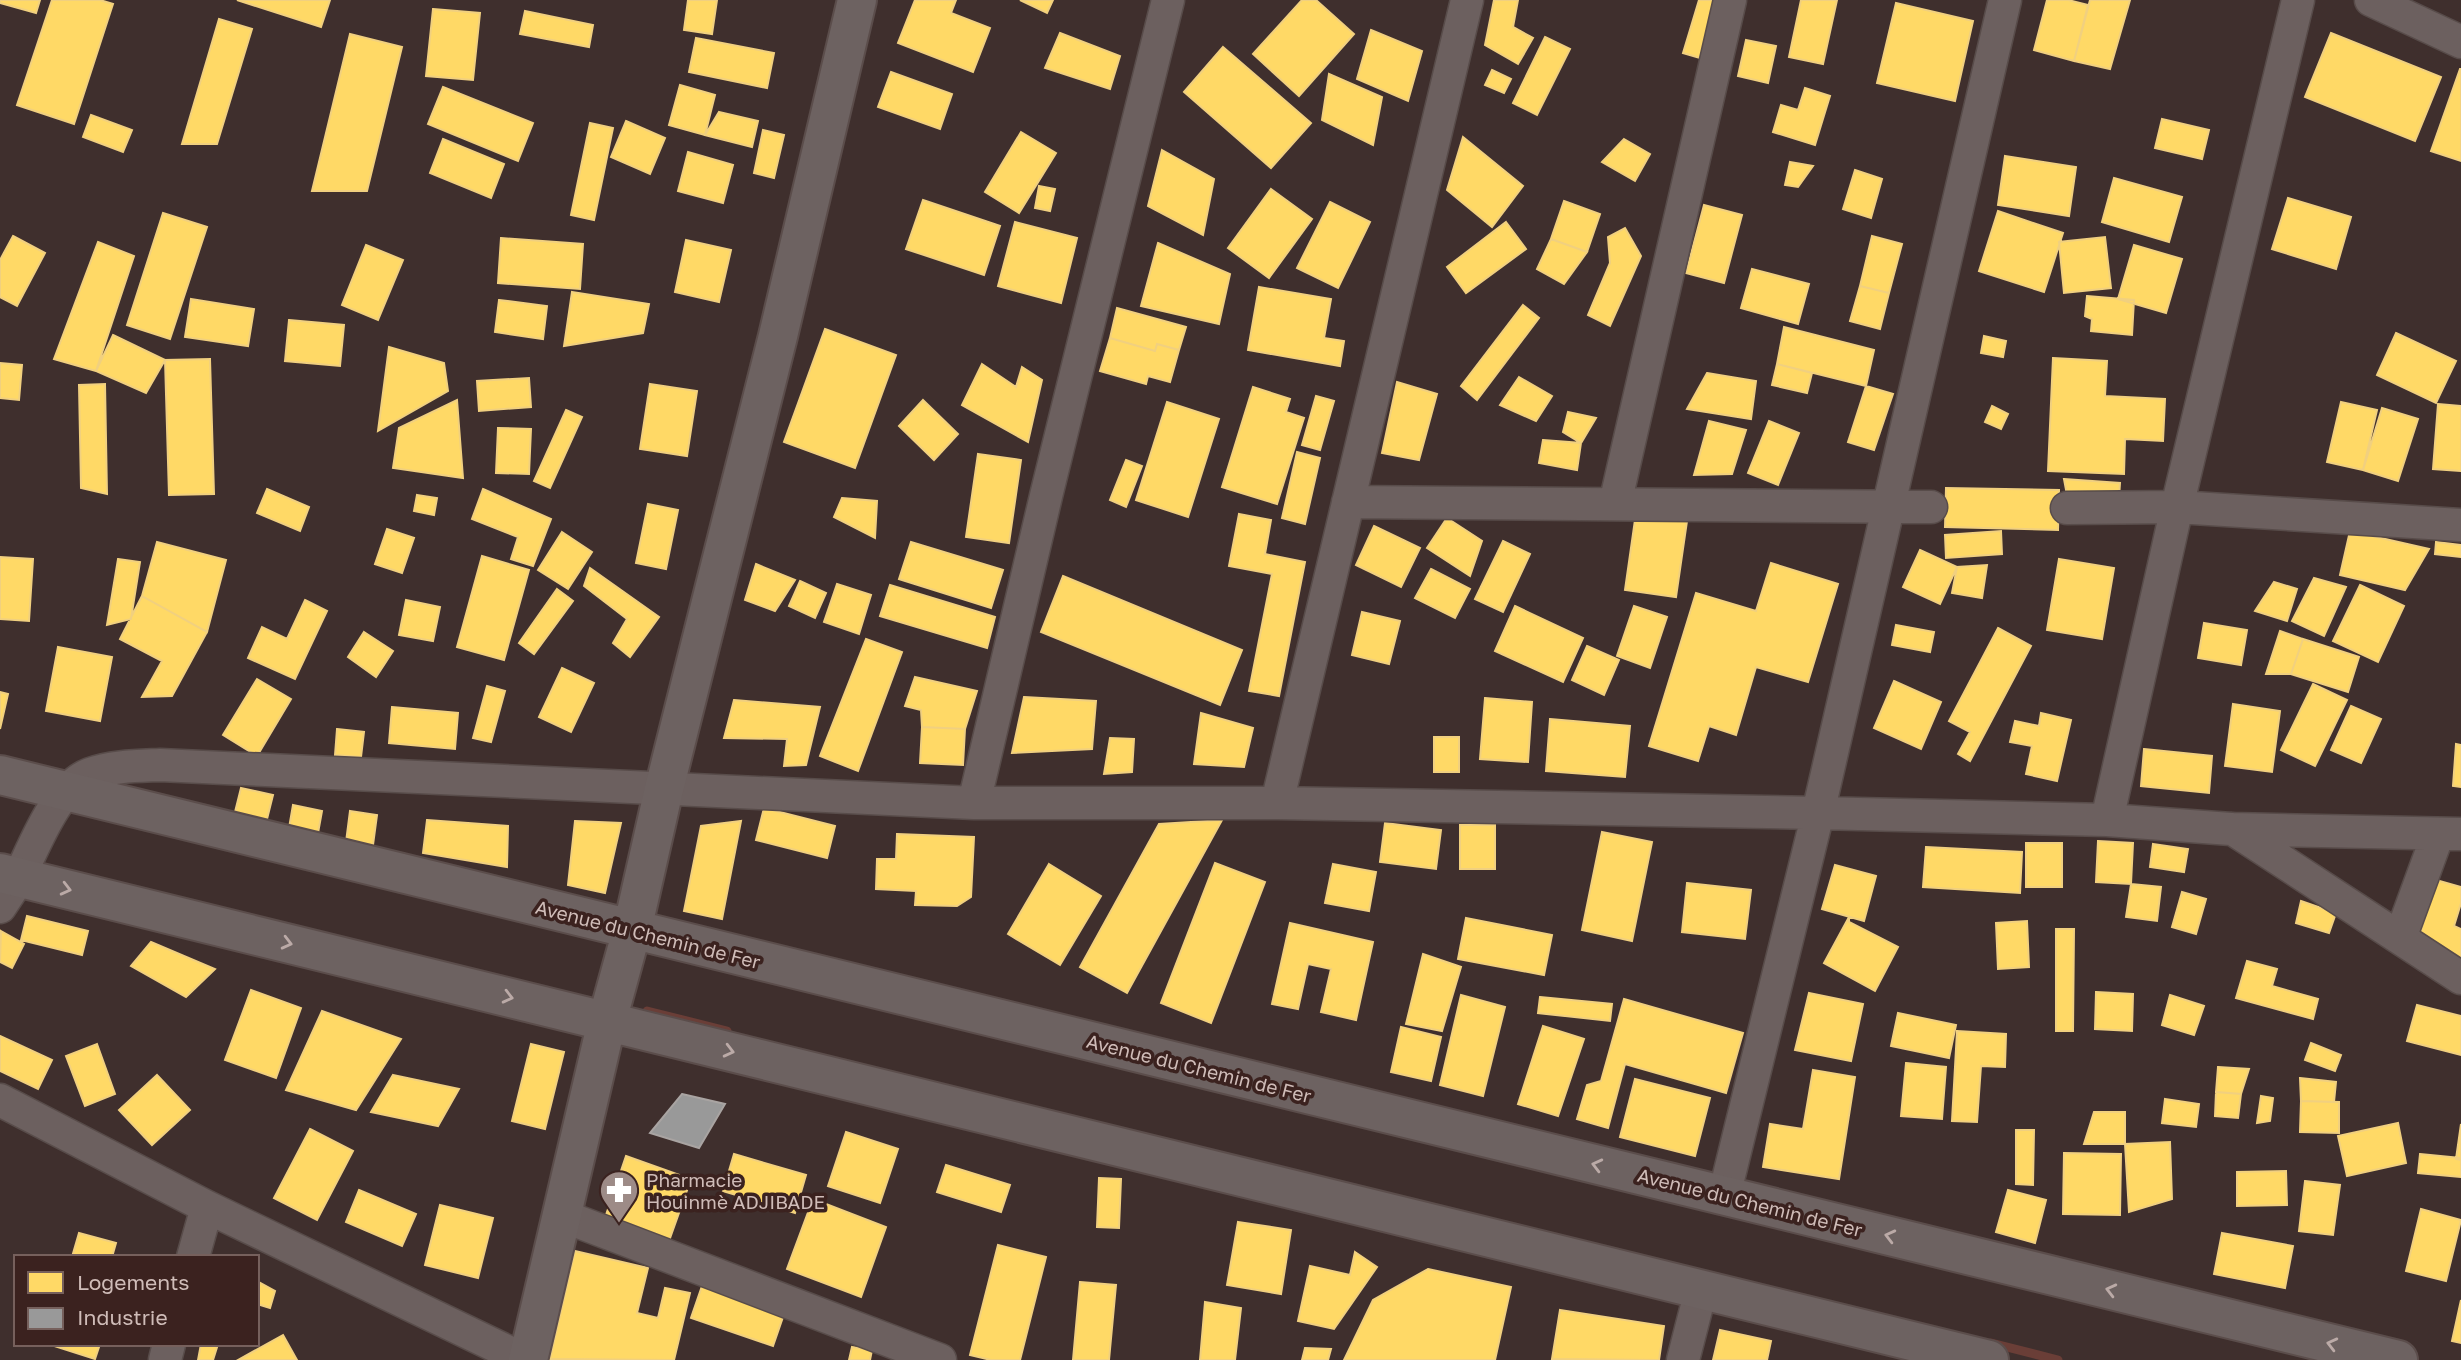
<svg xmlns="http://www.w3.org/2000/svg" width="2461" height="1360" viewBox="0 0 2461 1360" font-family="'Golos Text',sans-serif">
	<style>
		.homes { fill: #ffd966; stroke: #f1d07f; stroke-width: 2 }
		.industry { fill: #999; stroke: #a9a4a2; stroke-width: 2 }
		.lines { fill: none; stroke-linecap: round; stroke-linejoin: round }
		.stream { stroke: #6a3e37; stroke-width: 9 }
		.minor-casing { stroke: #584c4a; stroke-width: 35 }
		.major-casing { stroke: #5b4d4b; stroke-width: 42 }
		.minor { stroke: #6c605f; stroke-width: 32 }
		.major { stroke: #6d6261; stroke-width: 38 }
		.oneway { stroke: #bbaaa7 }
		.labels { text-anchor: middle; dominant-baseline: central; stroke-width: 7; stroke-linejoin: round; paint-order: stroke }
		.street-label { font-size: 19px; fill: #cfbcb8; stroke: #3b221f }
		.poi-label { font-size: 19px; fill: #cfbcb8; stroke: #3b221f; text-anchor: start }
	</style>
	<rect width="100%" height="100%" fill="#3f2f2d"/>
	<path class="homes" d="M0,0H40L36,13L0,3Z
		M52,0H100L113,4L74,124L17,105Z
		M237,0H330L321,27Z
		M688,0H717L712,34L684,30Z
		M915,0H956L951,13L990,28L973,72L898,43Z
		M1020,0H1053L1047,13Z
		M1302,0H1316L1354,34L1299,96L1253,54Z
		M1494,0H1518L1513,27L1533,38L1518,64L1485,45Z
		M1699,0H1717L1700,58L1683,53Z
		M1801,0H1837L1823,64L1789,57Z
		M2047,0H2068L2088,5L2074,61L2034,50Z
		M2090,0H2130L2110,69L2074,61Z
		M1896,3L1973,21L1955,101L1877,83Z
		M433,9L480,13L473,80L426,76Z
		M525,11L593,25L589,47L520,34Z
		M219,19L252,29L217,144H182Z
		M1371,30L1422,51L1408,101L1357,79Z
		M1060,33L1120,56L1110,89L1045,68Z
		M2331,33L2441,77L2415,141L2305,97Z
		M350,34L402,47L367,191H312Z
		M1545,37L1570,49L1537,115L1513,103Z
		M696,38L774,53L767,88L689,72Z
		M1746,40L1776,46L1768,83L1738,76Z
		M1223,47L1311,123L1271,168L1184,92Z
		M2460,69H2461V161L2431,151Z
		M1492,70L1511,79L1504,93L1485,85Z
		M891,72L952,94L940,129L878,107Z
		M1329,74L1382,97L1373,145L1322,120Z
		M680,85L715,95L705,135L669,125Z
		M443,87L533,123L518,161L428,124Z
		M1805,88L1830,96L1815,145L1773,132L1781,105L1798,110Z
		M719,112L758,121L752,147L705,135Z
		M91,115L132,130L123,152L83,137Z
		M2162,119L2209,130L2202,159L2155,148Z
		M626,121L665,138L650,174L611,157Z
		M590,123L613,128L594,220L571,215Z
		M763,130L784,135L774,178L754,173Z
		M1021,132L1056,153L1019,213L985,192Z
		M1463,137L1523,186L1492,227L1447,190Z
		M443,139L504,164L491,198L430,173Z
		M1624,139L1650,154L1635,181L1602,162Z
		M1162,150L1214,179L1203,235L1148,206Z
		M688,152L733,165L723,203L678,191Z
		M2005,156L2076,167L2069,216L1998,205Z
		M1790,162L1813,166L1798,187L1785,185Z
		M1855,170L1882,179L1871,218L1843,209Z
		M2114,178L2182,197L2169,242L2102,222Z
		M1039,186L1055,189L1050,211L1035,208Z
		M1271,189L1312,219L1269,278L1228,248Z
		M2288,198L2351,217L2336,269L2272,249Z
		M923,200L1000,226L984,275L906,249Z
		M1564,201L1600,214L1587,252L1551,239Z
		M1330,202L1370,222L1338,288L1297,268Z
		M1704,205L1742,215L1724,283L1686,273Z
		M1998,211L2063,233L2044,292L1979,271Z
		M163,213L207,227L170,339L127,325Z
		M1015,222L1077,238L1061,303L998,286Z
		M1506,222L1526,249L1466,293L1447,267Z
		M1625,228L1641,256L1610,326L1588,315L1610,263L1608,237Z
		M13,236L45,253L17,306L0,297V260Z
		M1872,236L1902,244L1889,293L1860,286Z
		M2105,237L2111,288L2064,293L2059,242Z
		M501,238L583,244L580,289L498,283Z
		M1551,239L1587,252L1564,284L1537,269Z
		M686,240L731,250L719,302L675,292Z
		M98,242L134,256L96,371L54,359Z
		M1158,243L1230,274L1219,324L1141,306Z
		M366,245L403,260L378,320L342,305Z
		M2134,245L2182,259L2166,313L2118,299Z
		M1752,269L1809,284L1798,324L1741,308Z
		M1860,286L1889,293L1880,329L1850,321Z
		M1259,287L1331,299L1324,338L1344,341L1340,366L1248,350Z
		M572,292L649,304L643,333L564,346Z
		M2087,296L2134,300L2132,335L2091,331L2092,319L2085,316Z
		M191,299L254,309L248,346L185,337Z
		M499,300L547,306L543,339L495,332Z
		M1523,305L1539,318L1477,400L1461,386Z
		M1117,308L1186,327L1179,350L1157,344L1155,351L1110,338Z
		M289,320L344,325L340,366L285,361Z
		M1784,327L1874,350L1866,386L1777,364Z
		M825,329L896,355L855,468L784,442Z
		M2396,333L2456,361L2436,403L2377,375Z
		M113,335L165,360L146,393L96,371Z
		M1984,336L2006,341L2003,357L1981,353Z
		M1110,338L1155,351L1157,344L1179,350L1170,382L1148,376L1146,384L1100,371Z
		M389,347L444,363L448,391L378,431Z
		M2053,358L2107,361L2105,396L2165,399L2163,441L2125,439L2124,474L2048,471Z
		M210,359L214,494L169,495L165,360Z
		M0,363L22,365L19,400L0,398Z
		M982,364L1016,387L1022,367L1042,380L1028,442L962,405Z
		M1777,364L1812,373L1807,393L1772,385Z
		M1707,373L1756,381L1751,419L1687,409Z
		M1519,377L1552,396L1536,421L1500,405Z
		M529,378L531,407L479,411L477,381Z
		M1397,382L1437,394L1419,460L1382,453Z
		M105,384L107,494L81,488L79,385Z
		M650,384L697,391L687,456L640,449Z
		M1866,386L1893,394L1874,450L1848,442Z
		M1253,387L1290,399L1286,412L1304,418L1277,504L1222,487Z
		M1316,396L1334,401L1320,450L1302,445Z
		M457,400L463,478L393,468L399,428Z
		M923,400L958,434L934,460L899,426Z
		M1167,402L1219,419L1188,517L1136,500Z
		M2341,402L2377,410L2363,470L2327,462Z
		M2438,404L2461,406V471L2433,469Z
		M1992,406L2008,414L2001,429L1985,422Z
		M2382,408L2418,419L2398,481L2363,470Z
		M566,410L582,417L550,488L534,481Z
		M1568,412L1596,418L1581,443L1563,432Z
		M1709,421L1746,430L1732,474L1694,475Z
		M1769,421L1799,433L1778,485L1748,473Z
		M498,428L531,429L529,474L496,473Z
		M1543,440L1581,443L1577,470L1539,463Z
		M1297,452L1320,458L1305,524L1282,518Z
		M978,454L1021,460L1009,543L966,537Z
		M1126,460L1142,466L1126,507L1110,500Z
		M2064,479L2120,483L2119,498L2067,495Z
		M1946,488L2059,490L2058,530L1945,527Z
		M267,489L309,507L300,531L257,513Z
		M483,489L551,519L533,566L511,559L518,537L472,519Z
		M417,495L437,498L434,515L414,511Z
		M842,498L877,501L875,538L834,517Z
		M648,504L678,510L666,569L636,563Z
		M1636,513L1687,521L1676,597L1625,590Z
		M1239,514L1271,520L1265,554L1305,562L1279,696L1249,691L1272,574L1229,566Z
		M1447,518L1482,541L1470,576L1427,548Z
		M1374,526L1420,548L1401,587L1356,565Z
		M387,529L414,538L402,573L375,564Z
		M2001,531L2002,554L1946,558L1945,535Z
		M2350,531L2429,549L2405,590L2340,575Z
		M562,532L592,552L568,589L538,570Z
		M1503,541L1530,554L1503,612L1475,599Z
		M157,542L226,560L207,632L142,596Z
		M911,542L1003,570L991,608L899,579Z
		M2436,542L2461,545V557L2435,554Z
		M1920,550L1957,567L1940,604L1903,587Z
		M482,556L529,570L504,660L457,647Z
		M0,557L33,559L29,621L0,619Z
		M118,559L140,562L131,619L107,625Z
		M2059,559L2114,568L2102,639L2047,630Z
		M1771,563L1838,584L1808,682L1756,667L1736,735L1709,726L1698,761L1649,746L1696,593L1756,611Z
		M756,564L795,580L775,611L745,600Z
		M1987,565L1982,598L1952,593L1957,567Z
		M590,568L659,617L630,657L613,643L627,619L584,586Z
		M1431,569L1470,589L1455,618L1415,598Z
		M1063,576L1242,650L1220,705L1041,632Z
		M2314,578L2346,587L2324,636L2292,621Z
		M800,581L826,593L815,618L789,606Z
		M2274,582L2297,589L2287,621L2255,611Z
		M837,584L871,595L859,634L824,622Z
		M890,585L995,617L987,648L880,616Z
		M2360,585L2404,606L2378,662L2333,641Z
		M557,589L573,601L534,654L519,643Z
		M142,596L207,632L172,696L142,697L162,661L120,639Z
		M305,600L327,611L295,679L248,658L262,627L287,639Z
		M406,600L440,607L433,641L399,635Z
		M1515,606L1583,638L1563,682L1495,651Z
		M1634,606L1667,617L1650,668L1617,656Z
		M1362,612L1400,621L1389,664L1352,655Z
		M2204,623L2247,630L2241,665L2198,658Z
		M1896,625L1934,632L1930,652L1892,645Z
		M1998,628L2031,646L1970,761L1958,754L1970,732L1949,721Z
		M2280,631L2303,639L2291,674H2266Z
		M364,632L393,651L376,677L348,657Z
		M866,639L902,652L858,771L820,756Z
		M2303,639L2359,657L2348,692L2291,674Z
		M1587,646L1619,660L1604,695L1572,680Z
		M58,647L112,657L100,721L46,711Z
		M562,668L594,683L571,732L539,717Z
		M915,677L977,691L965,729L922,727L921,710L905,706Z
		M257,679L291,699L257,756L223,735Z
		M1894,681L1941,702L1921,749L1874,728Z
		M2313,684L2347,700L2315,766L2281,750Z
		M487,686L505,691L491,742L473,738Z
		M0,692L8,694L0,729Z
		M1024,697L1096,701L1092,749L1012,753Z
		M1485,698L1532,702L1528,762L1480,759Z
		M734,700L820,707L806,765L784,766L787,739L724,738Z
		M2233,704L2280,711L2272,772L2225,766Z
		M2351,706L2381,719L2361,763L2331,750Z
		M392,707L458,713L455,749L389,743Z
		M1201,713L1253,728L1244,767L1194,764Z
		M2041,713L2071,720L2057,781L2026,774L2032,746L2010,742L2015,721L2039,726Z
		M1550,719L1630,726L1625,777L1546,771Z
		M922,727L965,729L963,765L920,763Z
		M337,729L364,732L361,757L335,755Z
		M1434,737H1459V772H1434Z
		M1110,738L1134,739L1132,772L1104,774Z
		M2456,744L2461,745V787L2453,786Z
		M2144,749L2212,756L2209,793L2141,786Z
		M241,788L273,795L266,823L234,816Z
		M293,805L322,811L318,833L289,828Z
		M764,808L835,826L827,858L756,840Z
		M350,811L377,815L373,845L346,842Z
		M427,820L508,826L507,867L423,853Z
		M1222,820L1127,993L1080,967L1159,824Z
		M575,821L621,823L605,893L568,885Z
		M741,821L722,919L684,911L701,826Z
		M1385,823L1441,830L1436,869L1380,862Z
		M1460,825H1495V869H1460Z
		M1602,832L1652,842L1632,941L1582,930Z
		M897,834L974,837L971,897L957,906L915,905L916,891L876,889L877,859H896Z
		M2098,841L2133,843L2131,884L2096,882Z
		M2026,843H2062V887H2026Z
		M2153,844L2188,849L2184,872L2150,867Z
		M1926,847L2022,852L2020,893L1923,887Z
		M1215,863L1265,882L1211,1023L1161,1003Z
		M1049,864L1101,896L1060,965L1008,934Z
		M1333,864L1376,872L1369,911L1325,903Z
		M1835,865L1876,876L1864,921L1822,909Z
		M2436,880L2461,887V903L2454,926L2461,929V958L2417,945Z
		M1687,883L1751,890L1745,939L1682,932Z
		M2131,884L2161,887L2157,921L2126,917Z
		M2182,892L2206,899L2196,934L2172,927Z
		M2301,901L2336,913L2329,933L2296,923Z
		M27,916L88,931L82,955L21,940Z
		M1849,917V922L1898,947L1875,991L1824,963Z
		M1466,918L1552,935L1544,975L1458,959Z
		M2027,921L2029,967L1998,969L1996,923Z
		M1290,923L1373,942L1356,1020L1321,1012L1331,969L1308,964L1298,1009L1272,1004Z
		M2056,929H2074L2073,1031H2056Z
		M1,931L24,944L12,968L0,962Z
		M151,942L215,969L186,997L131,966Z
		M1423,954L1461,967L1442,1031L1406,1024Z
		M2247,961L2277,969L2272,986L2318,999L2313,1019L2236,998Z
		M251,990L301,1008L276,1078L225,1060Z
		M2096,992L2133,994L2132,1031L2095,1029Z
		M1809,993L1863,1004L1851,1061L1795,1050Z
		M1461,995L1505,1007L1483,1096L1440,1085Z
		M2170,995L2204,1006L2194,1035L2162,1025Z
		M1540,997L1612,1004L1610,1021L1538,1013Z
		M1624,999L1743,1033L1726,1093L1625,1064L1608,1128L1577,1119L1587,1085L1601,1081Z
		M2417,1005L2461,1016V1055L2407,1041Z
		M322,1011L401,1039L356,1110L286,1090Z
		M1898,1013L1956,1025L1949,1058L1891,1046Z
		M1543,1026L1584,1039L1558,1116L1518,1104Z
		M1401,1027L1441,1037L1431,1081L1391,1072Z
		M1957,1031L2006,1034L2005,1067L1981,1066L1977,1122L1952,1121Z
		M0,1036L52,1060L38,1089L0,1071Z
		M2311,1043L2341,1055L2335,1071L2305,1060Z
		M97,1044L115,1094L85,1106L66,1056Z
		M531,1044L564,1052L545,1129L512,1121Z
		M1906,1063L1946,1067L1942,1119L1901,1116Z
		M2218,1067L2249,1069L2241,1094L2216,1092Z
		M1813,1070L1855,1077L1839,1179L1763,1167L1770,1124L1803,1129Z
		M157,1075L190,1110L152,1145L119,1110Z
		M393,1075L459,1089L438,1126L371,1112Z
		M2300,1078L2336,1082L2334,1102L2301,1101Z
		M1635,1079L1710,1098L1695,1156L1620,1137Z
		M2216,1092L2241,1094L2238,1118L2215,1116Z
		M2261,1096L2273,1098L2270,1121L2257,1123Z
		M2165,1099L2199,1104L2196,1127L2162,1123Z
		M2301,1101L2339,1102V1133L2300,1132Z
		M2094,1112H2125V1144H2084Z
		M2398,1123L2406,1163L2347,1176L2338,1136Z
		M2461,1124V1160L2456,1159Z
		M310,1129L353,1151L317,1220L274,1198Z
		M2016,1130H2034L2033,1185L2016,1184Z
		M846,1132L898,1149L880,1203L828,1186Z
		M2170,1142L2172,1199L2129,1212L2125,1144Z
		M2064,1153L2121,1154L2120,1215L2063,1214Z
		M734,1154L806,1175L795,1213L723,1191Z
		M2420,1154L2461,1158V1177L2418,1173Z
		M626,1156L691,1179L669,1241L605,1218Z
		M946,1165L1010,1185L1001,1212L937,1192Z
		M2286,1171L2287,1205L2237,1206V1172Z
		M1099,1178L1121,1179L1119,1228L1097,1227Z
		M2305,1181L2340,1185L2333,1235L2299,1231Z
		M359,1190L416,1214L402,1246L346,1222Z
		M2008,1190L2046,1200L2035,1243L1996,1232Z
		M813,1199L886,1227L861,1297L787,1269Z
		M440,1205L493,1218L478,1278L425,1265Z
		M2421,1209L2461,1220L2446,1281L2406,1271Z
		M1238,1222L1291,1230L1281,1294L1227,1285Z
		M79,1233L116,1243L112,1257H72Z
		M2222,1233L2293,1246L2285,1288L2214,1274Z
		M998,1245L1046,1257L1020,1360H991L970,1355Z
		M575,1251L648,1268L637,1313L658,1318L665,1288L690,1293L674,1360L550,1359Z
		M1355,1252L1377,1267L1334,1329L1298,1321L1310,1266L1350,1275Z
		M1428,1269L1511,1287L1495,1360H1344L1373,1300Z
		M257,1281L275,1291L270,1308L257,1304Z
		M1080,1282L1116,1285L1109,1360H1073Z
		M702,1286L784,1314L773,1346L691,1318Z
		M2461,1300V1343L2452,1341Z
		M1205,1302L1241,1308L1235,1360H1200Z
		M1560,1310L1664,1326L1659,1360L1552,1359Z
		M1720,1330L1771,1341L1767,1360H1713Z
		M283,1335L297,1360H238Z
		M55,1344H100L95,1359L54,1346Z
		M201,1344H218L213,1360H198Z
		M852,1347L872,1350L870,1360H849Z
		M1305,1348L1331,1349L1328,1360H1302Z"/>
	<path class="industry" d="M682,1094L725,1104L699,1148L650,1133Z"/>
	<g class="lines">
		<path class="stream" d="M647,1011L727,1031
			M1991,1343L2058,1360"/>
		<g class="minor-casing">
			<path id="minor" d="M2371,0L2461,42
				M1348,502L1931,507
				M1615,504L1730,0
				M2067,508L2177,507L2461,525
				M974,803L1046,496L1168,0
				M1277,803L1467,0
				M2107,820L2177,507L2298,0
				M2233,829L2461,978
				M0,907C7,897 14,886 20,875C35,845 56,787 90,774C112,766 137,766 160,765L974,803H1277L1818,813L2107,820L2231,829L2461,834
				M2400,938L2438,834
				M0,1100L207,1207L525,1360
				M1724,1196L1818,813L2005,0
				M563,1216L940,1360
				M193,1257L207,1207
				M165,1360L169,1344
				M1683,1360L1701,1290"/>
		</g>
		<g class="major-casing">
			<path id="major" d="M0,775L2398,1360
				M0,873L1989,1360
				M528,1360L607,1021L632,930L664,789L778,336L857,0"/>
		</g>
		<use href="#minor" class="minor"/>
		<use href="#major" class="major"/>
	</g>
	<defs><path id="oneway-chevron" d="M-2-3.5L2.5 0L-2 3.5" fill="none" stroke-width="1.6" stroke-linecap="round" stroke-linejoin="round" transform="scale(1.75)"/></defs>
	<g class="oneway">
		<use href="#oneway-chevron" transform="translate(66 889) rotate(14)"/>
		<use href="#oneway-chevron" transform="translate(287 943) rotate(14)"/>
		<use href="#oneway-chevron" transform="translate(508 997) rotate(14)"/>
		<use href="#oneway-chevron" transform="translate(729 1051) rotate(14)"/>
		<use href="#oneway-chevron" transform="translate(1597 1165) rotate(-166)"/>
		<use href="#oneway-chevron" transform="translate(1890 1236) rotate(-166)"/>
		<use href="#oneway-chevron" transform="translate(2111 1290) rotate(-166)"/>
		<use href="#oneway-chevron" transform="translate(2332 1344) rotate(-166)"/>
	</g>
	<defs>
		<g id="pharmacy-pin" transform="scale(2.0125)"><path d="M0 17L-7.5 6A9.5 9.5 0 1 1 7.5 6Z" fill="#9d8b87" stroke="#3b221f"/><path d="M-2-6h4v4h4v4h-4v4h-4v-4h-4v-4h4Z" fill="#fff"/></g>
	</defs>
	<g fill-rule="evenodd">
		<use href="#pharmacy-pin" x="619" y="1190"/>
	</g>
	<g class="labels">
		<g class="street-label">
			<text transform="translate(648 934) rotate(14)">Avenue du Chemin de Fer</text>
			<text transform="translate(1199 1068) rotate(14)">Avenue du Chemin de Fer</text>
			<text transform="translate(1750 1202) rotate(14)">Avenue du Chemin de Fer</text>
		</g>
		<g class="poi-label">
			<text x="646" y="1179">Pharmacie<tspan x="646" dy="22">Houinmè ADJIBADE</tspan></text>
		</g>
	</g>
	<rect x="14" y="1255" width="245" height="91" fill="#3b221f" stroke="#76605c" stroke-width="2"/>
	<rect x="28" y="1272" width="35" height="21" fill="#ffd966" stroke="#76605c" stroke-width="2"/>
	<text x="77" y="1290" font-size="21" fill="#cfbcb8">Logements</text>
	<rect x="28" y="1308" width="35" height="21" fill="#999999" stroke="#76605c" stroke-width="2"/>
	<text x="77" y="1325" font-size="21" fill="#cfbcb8">Industrie</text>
</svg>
